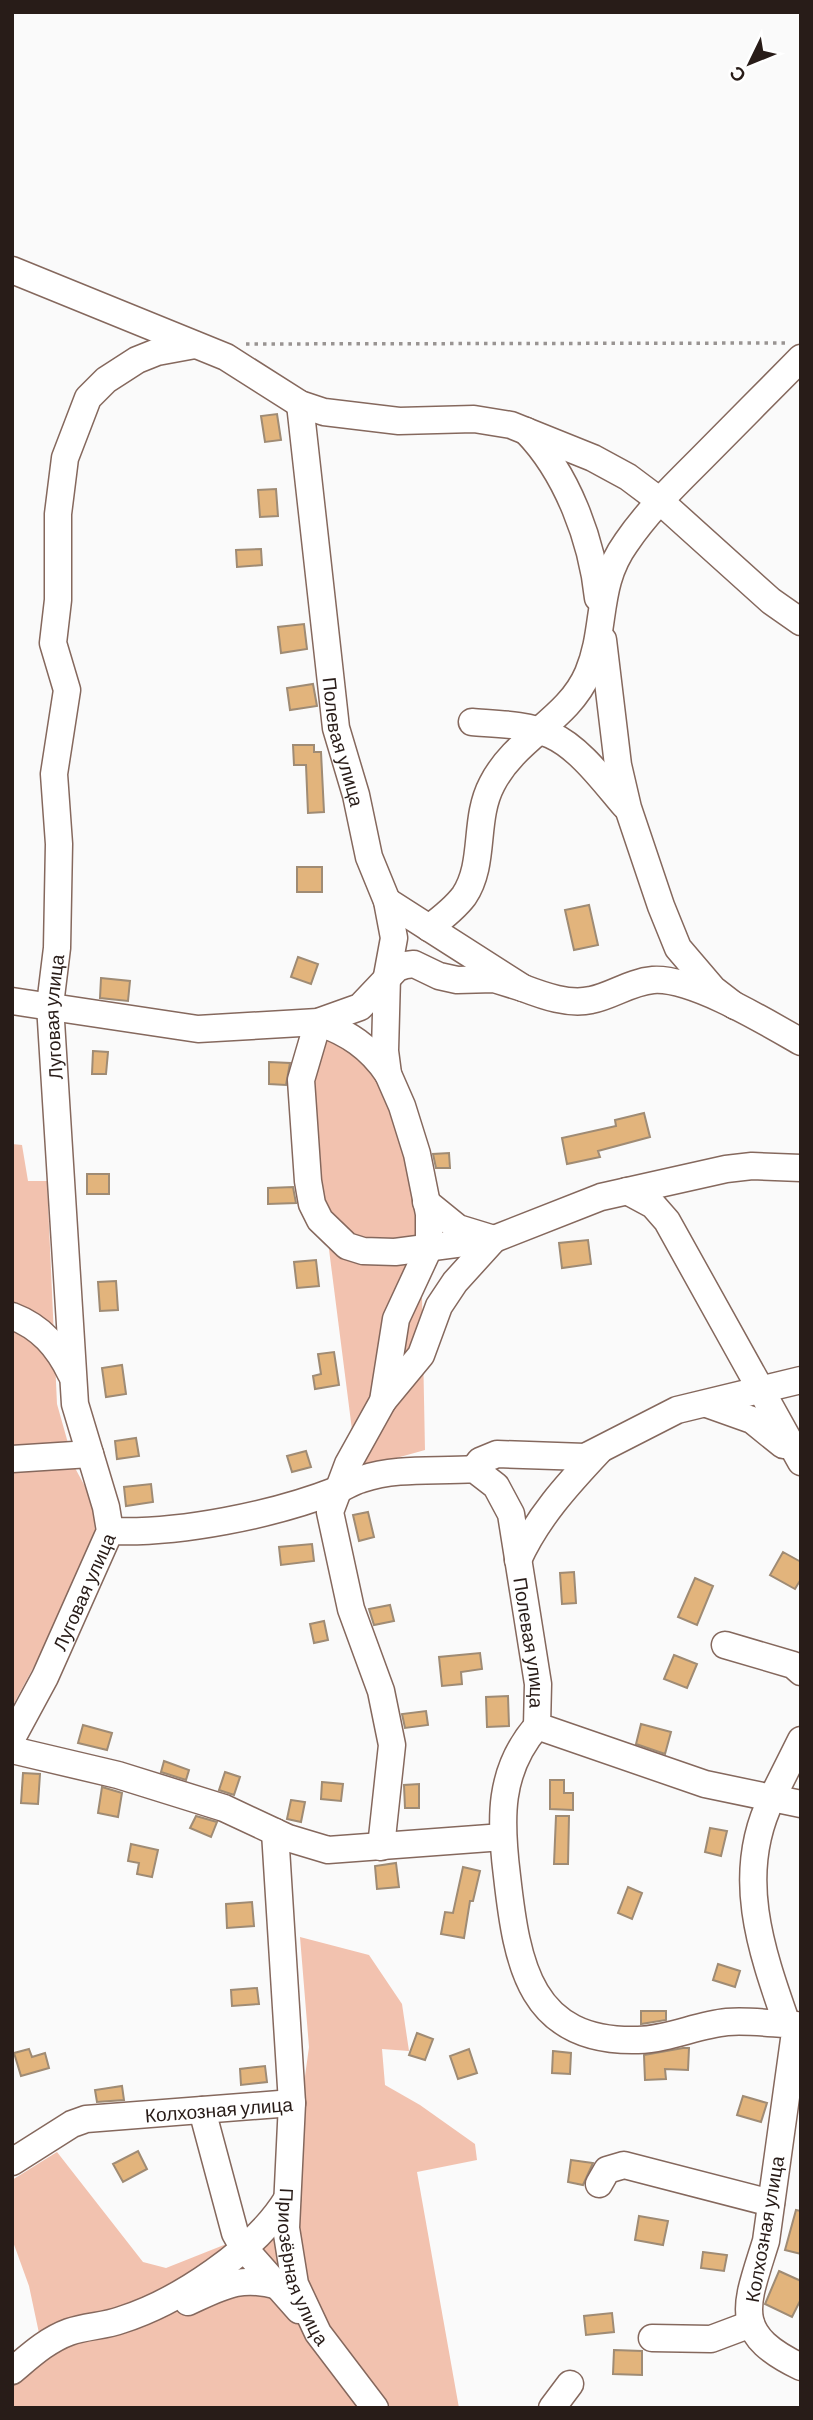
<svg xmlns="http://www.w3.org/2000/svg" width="813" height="2420" viewBox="0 0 813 2420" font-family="Barlow,sans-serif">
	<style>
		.green { fill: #f2c2af }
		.building { fill: #e2b47c; stroke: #9f8b74; stroke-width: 2 }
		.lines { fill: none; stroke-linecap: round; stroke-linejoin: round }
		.minor-casing { stroke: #85685d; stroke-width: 29 }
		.path { stroke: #999492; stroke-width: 3.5; stroke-dasharray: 3.5 5; stroke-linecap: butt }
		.minor { stroke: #fff; stroke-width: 26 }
		.labels { text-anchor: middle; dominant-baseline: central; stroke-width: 5; stroke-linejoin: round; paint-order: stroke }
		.street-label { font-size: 19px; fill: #281c18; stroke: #fff }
	</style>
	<rect width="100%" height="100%" fill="#fafafa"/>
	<path class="green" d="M320,1039L340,1040L385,1087L410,1173L421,1244L425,1450L357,1469L307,1077Z
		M12,1144L22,1145L28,1181H47L57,1404L75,1468L94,1503L95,1530L82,1578L12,1707Z
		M300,1937L369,1955L402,2004L409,2051L382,2049L385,2085L420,2105L475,2144L477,2160L417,2172L459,2408H391L324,2326L296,2250L299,2120L309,2047Z
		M57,2152L143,2262L166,2268L277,2224L363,2408H12V2380L43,2352L29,2286L12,2239V2180Z"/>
	<path class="building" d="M277,414L281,440L265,442L261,416Z
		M276,489L278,516L260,517L258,490Z
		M261,549L262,565L237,567L236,550Z
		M304,624L307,649L281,653L278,627Z
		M313,684L317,706L290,710L287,688Z
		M293,745H314V752H321L324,812L308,813L306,765H294Z
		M297,867H322V892H297Z
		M589,905L598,945L574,950L565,910Z
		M298,957L318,964L311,984L291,977Z
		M101,978L130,981L128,1001L100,998Z
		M93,1051L108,1052L106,1074H92Z
		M269,1062L290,1063L286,1085L269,1084Z
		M644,1113L650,1137L598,1151L600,1157L567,1164L562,1138L616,1126L615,1120Z
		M449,1153L450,1168H436L433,1154Z
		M87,1174H109V1194H87Z
		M293,1187L296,1203L268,1204V1188Z
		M588,1240L591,1264L562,1268L559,1243Z
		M316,1260L319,1286L297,1288L294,1262Z
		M116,1281L118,1310L100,1311L98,1282Z
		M334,1352L339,1385L315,1389L313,1376L321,1374L318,1354Z
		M122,1365L126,1394L106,1397L102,1368Z
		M136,1438L139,1456L117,1459L115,1441Z
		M306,1451L311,1467L292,1472L287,1456Z
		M151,1484L153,1502L126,1506L124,1487Z
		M368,1512L374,1537L359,1541L353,1515Z
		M312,1544L314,1561L281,1565L279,1547Z
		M783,1552L801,1562V1579L795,1589L770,1575Z
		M574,1572L576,1603L562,1604L560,1573Z
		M695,1578L713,1586L697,1625L678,1617Z
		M390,1605L394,1621L374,1625L369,1609Z
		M324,1621L328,1640L314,1643L310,1624Z
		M480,1653L482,1669L461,1672L462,1684L442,1686L439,1657Z
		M674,1655L697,1664L687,1688L664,1679Z
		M508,1696L509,1726L487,1727L486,1697Z
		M426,1711L428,1725L405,1728L402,1714Z
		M641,1724L671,1732L665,1754L636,1744Z
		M83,1725L112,1733L107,1750L78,1743Z
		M164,1761L189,1770L186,1780L161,1772Z
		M225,1772L240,1777L234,1795L219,1790Z
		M23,1773L40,1774L38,1804L21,1803Z
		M550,1780H564V1793H573V1810L550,1809Z
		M322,1782L343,1784L341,1801L321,1799Z
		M419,1784V1808H405L404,1785Z
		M102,1787L122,1793L118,1817L98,1813Z
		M291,1800L305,1802L301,1822L287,1819Z
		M196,1816L217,1822L211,1837L190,1828Z
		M556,1816H569L568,1864H554Z
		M710,1828L727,1831L721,1856L705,1852Z
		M131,1844L158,1850L152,1877L137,1874L139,1863L128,1861Z
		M396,1863L399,1887L377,1889L375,1866Z
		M463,1867L480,1871L473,1901H470L464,1938L441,1934L445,1912L453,1913Z
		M628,1887L642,1893L632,1919L618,1913Z
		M252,1902L254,1926L227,1928L226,1904Z
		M718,1964L740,1971L735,1987L713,1980Z
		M257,1988L259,2004L232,2006L231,1990Z
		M641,2011H666V2020L641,2024Z
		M417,2033L433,2039L425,2060L409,2055Z
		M683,2048H689L688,2070L665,2069L666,2079L645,2080L644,2055Z
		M29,2049L32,2057L45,2053L49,2068L21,2076L14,2053Z
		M469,2049L477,2073L458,2079L450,2056Z
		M553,2051L571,2053L570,2074L552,2073Z
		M265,2066L267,2082L241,2085L240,2069Z
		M122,2086L124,2100L97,2102L95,2090Z
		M743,2096L767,2103L761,2122L737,2115Z
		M138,2151L147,2169L123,2182L113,2164Z
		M571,2160L593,2163L583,2185L568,2182Z
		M796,2210L801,2211V2254L785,2250Z
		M639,2216L668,2221L663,2245L635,2240Z
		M703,2252L727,2255L724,2271L701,2268Z
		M779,2271L801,2281V2299L792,2317L765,2304Z
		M612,2313L614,2332L586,2335L584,2316Z
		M614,2350L642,2351V2375L613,2374Z"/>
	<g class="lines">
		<g class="minor-casing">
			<g id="minor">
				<path d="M12,270L226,357L300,404L324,412L399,421L474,419L511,425L593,458L628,477L660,501L771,601L801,622"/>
				<path id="s1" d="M300,404L336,728L356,795L369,857L387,901L394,938L387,976L385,1051L388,1074L402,1106L417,1154L429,1214V1248L396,1319L383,1401L348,1464L330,1512L351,1609L381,1691L392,1745L381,1847"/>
				<path d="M526,431C567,473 592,540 598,598"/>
				<path d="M603,640L618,765L628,808L661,906L678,948L713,989L735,1006"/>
				<path d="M472,722C497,724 527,724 551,735C580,748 605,783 625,806"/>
				<path d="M387,901L523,988C544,996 569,1005 591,1000C612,996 630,982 653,980C692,977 766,1022 801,1042"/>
				<path d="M429,928C441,919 455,908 464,896C486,863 473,820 492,784C516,737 568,720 588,673C607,628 595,586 626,543C647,512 674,486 700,460C734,426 767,392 801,358"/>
				<path d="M12,1001L198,1029L318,1022L360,1007L397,968L406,965L414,964L439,976L457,980L494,979L523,988"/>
				<path d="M388,1074C370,1047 348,1033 318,1022L301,1080L308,1181L312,1204L320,1220L347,1246L363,1251L395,1252L494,1239L601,1197L726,1169L752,1166L801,1168"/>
				<path d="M627,1191L653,1205L667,1221L801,1462"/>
				<path d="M12,1316C41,1327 58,1347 71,1374"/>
				<path d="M383,1401L421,1355L439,1306L455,1282L494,1239L458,1228L426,1202"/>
				<path d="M707,1404L752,1420L783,1445"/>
				<path d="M12,1459L90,1454"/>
				<path d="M474,1469L480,1461L497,1454L585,1457L677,1410L801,1380"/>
				<path id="s2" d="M110,1531C179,1534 273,1515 337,1490C345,1487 353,1481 362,1479C398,1467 437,1472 474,1469L496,1486L511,1514L538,1684L537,1726L705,1784L772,1798C734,1874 761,1950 787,2024"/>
				<path d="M518,1560C537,1518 567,1485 599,1451"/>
				<path d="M725,1645L793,1665L801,1672"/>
				<path d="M537,1726C498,1771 500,1820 507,1876C517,1965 530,2043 638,2040C669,2039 697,2025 727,2022C750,2020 774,2024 796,2025L766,2241C746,2306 730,2333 801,2367"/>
				<path id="s3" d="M12,1738L45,1677L110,1531L106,1507L75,1404L50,1005L57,948L59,844L54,774L67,690L53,643L58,600V514L65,458L88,398L106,380L137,360L157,352L195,345"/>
				<path d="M801,1740L772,1798L801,1804"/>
				<path d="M12,1750L118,1775L224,1808L288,1838L328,1850L503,1837"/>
				<path id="s4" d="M275,1832L292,2103L286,2228L295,2284L318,2333L375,2408"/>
				<path d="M202,2110L235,2233L243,2247L299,2310"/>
				<path id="s5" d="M12,2162L72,2124L86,2119L292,2103"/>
				<path d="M599,2184L607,2170L624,2165L771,2203"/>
				<path d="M188,2302C223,2286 240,2275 279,2286"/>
				<path d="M652,2338L711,2339L751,2324"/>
				<path d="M12,2371C30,2356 47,2340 69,2332C86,2326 105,2326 121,2320C178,2302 256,2250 287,2199"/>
				<path d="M552,2408L570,2384"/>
			</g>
		</g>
		<path class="path" d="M246,344L785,343"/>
		<use href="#minor" class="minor"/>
	</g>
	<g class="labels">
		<g class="street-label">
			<text stroke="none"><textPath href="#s1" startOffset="341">Полевая улица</textPath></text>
			<text stroke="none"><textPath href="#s3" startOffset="749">Луговая улица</textPath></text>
			<text stroke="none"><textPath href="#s3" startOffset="163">Луговая улица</textPath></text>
			<text stroke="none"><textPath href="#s2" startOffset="562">Полевая улица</textPath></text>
			<text stroke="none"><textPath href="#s5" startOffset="219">Колхозная улица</textPath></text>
			<text transform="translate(764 2229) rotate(-80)">Колхозная улица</text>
			<text stroke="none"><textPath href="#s4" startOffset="438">Приозёрная улица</textPath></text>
		</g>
	</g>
	<rect width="813" height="2420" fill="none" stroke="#281c18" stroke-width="28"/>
	<g transform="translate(750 63) rotate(227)" stroke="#ffffff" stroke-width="5" paint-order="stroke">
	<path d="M0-5L12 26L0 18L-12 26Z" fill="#281c18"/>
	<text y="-10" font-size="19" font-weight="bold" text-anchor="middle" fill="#281c18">С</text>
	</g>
</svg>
